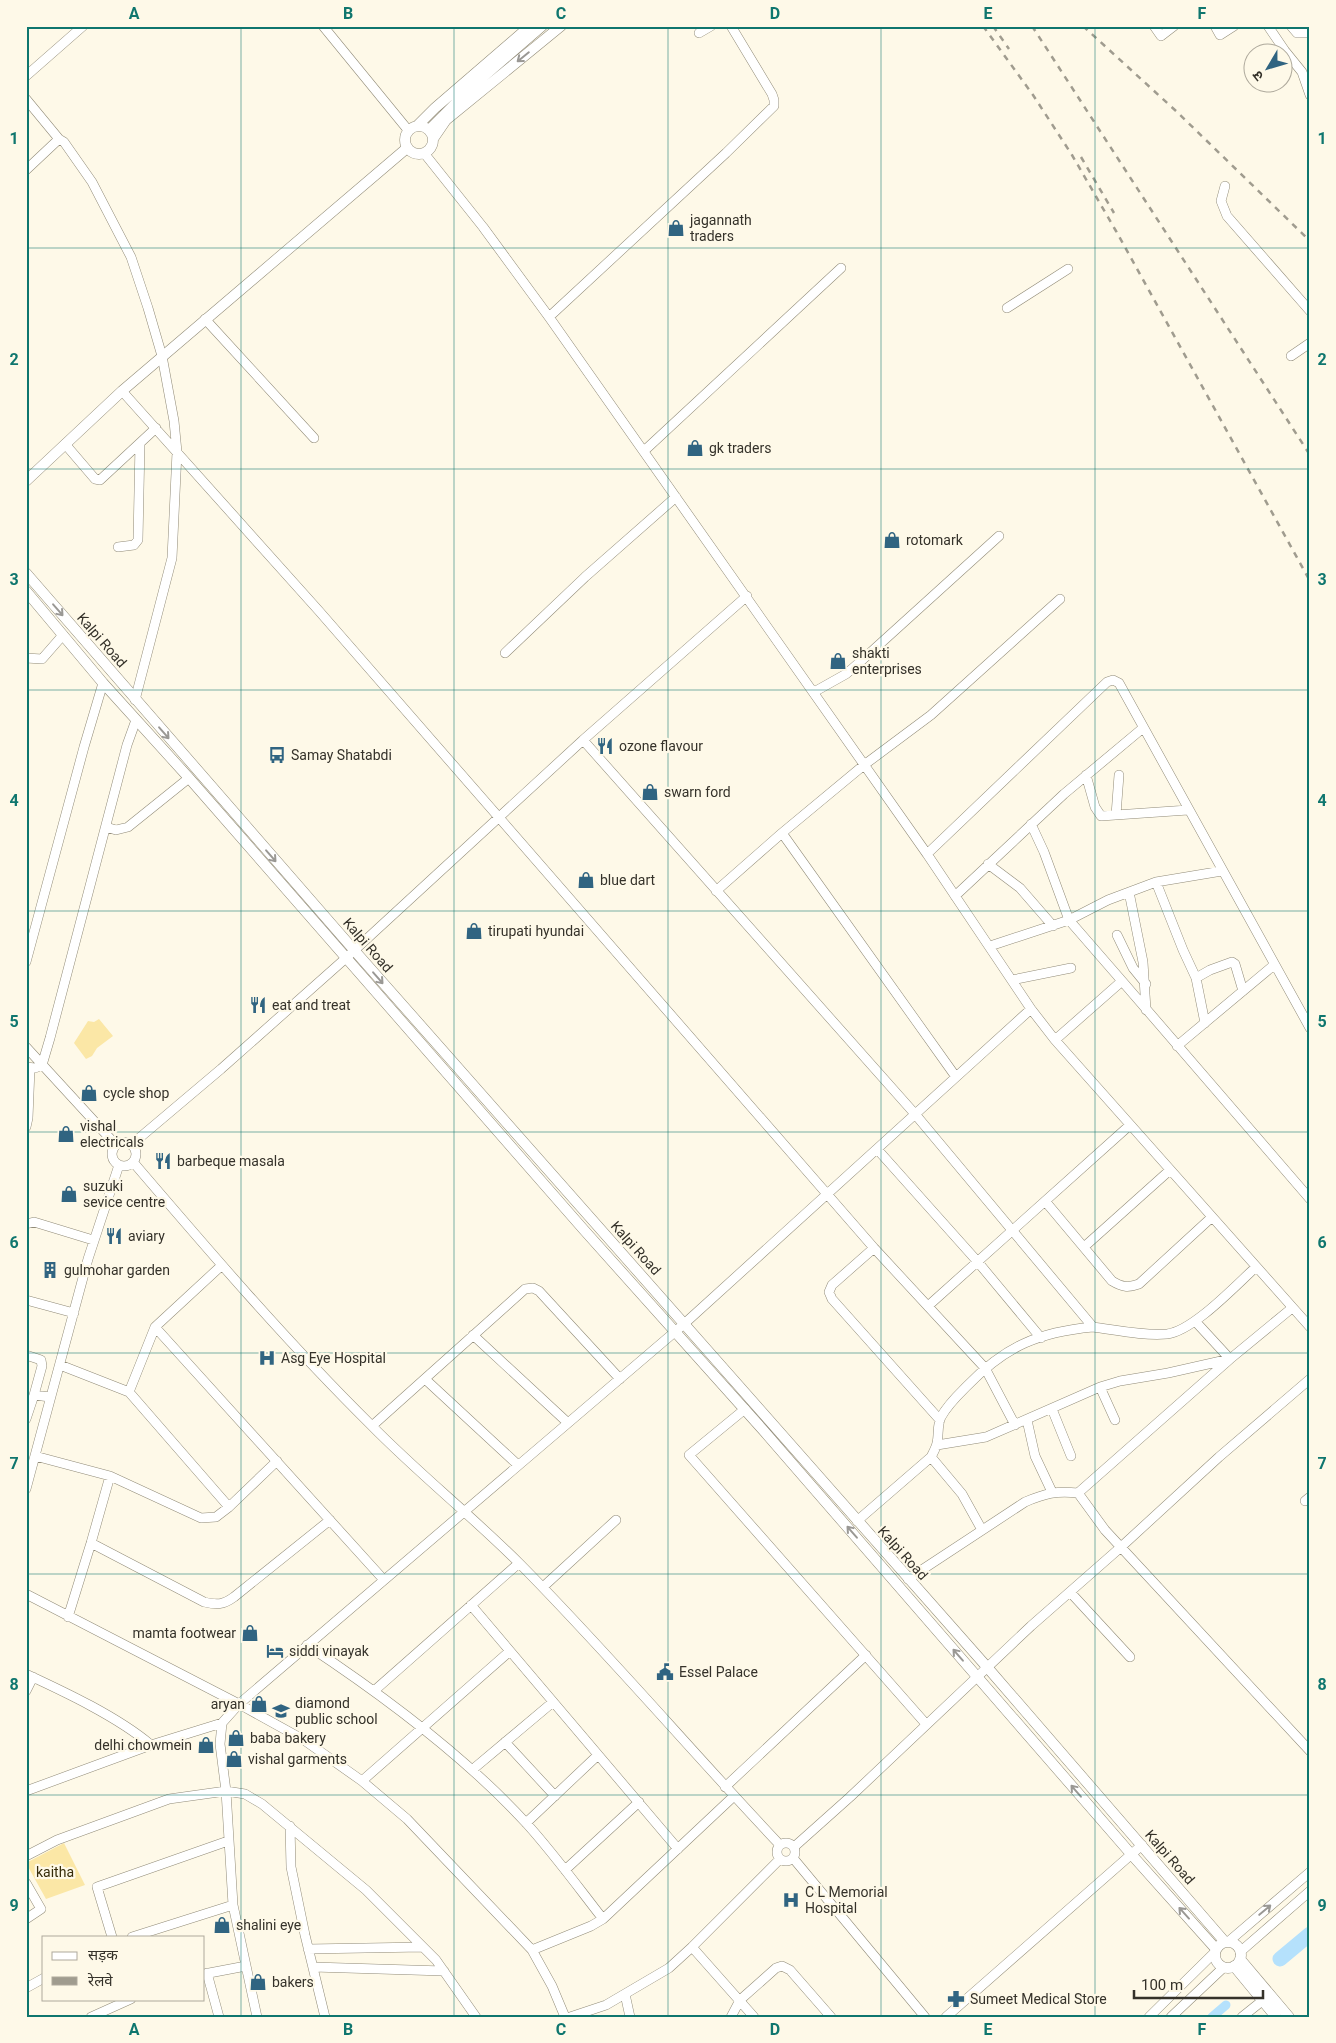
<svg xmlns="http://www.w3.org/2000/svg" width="1336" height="2043" viewBox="0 0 1336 2043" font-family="Roboto,'Noto Sans Devanagari',sans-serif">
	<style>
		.green { fill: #fbe7a6 }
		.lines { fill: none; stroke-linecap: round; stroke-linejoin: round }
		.canal { stroke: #b5e1fc; stroke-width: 9 }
		.river { stroke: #b5e1fc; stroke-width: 15 }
		.minor-casing { stroke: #918b78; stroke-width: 10 }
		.major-casing { stroke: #918b78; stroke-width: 11 }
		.minor { stroke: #fff; stroke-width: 9 }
		.major { stroke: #fff; stroke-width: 10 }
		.rail { stroke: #a09c8f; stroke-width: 2.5; stroke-dasharray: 6 6; stroke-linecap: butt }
		.oneway { stroke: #9a9894 }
		.grid { fill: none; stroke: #0f766e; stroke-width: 1; stroke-opacity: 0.55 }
		.labels { text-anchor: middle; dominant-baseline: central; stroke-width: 4.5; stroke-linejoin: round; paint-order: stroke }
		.poi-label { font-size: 14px; fill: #35322a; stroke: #fef9e8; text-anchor: start }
		.street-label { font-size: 14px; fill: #35322a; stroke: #fef9e8 }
		.park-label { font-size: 14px; fill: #362c0a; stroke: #fef9e8 }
		.neatline { fill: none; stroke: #0f766e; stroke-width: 2 }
		.grid-label { font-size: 16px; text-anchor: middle; font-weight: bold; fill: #0f766e }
	</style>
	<rect width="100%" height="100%" fill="#fef9e8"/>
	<path class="green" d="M99,1019L113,1036L97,1048L92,1056L86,1059L74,1043L88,1021L94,1022Z
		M64,1843L85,1885L46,1899L26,1863Z"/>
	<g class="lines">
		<path class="canal" d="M1212,2017L1226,2005"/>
		<path class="river" d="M1280,1959L1310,1934"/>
		<g class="minor-casing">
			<path id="minor" d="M323,26L408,130
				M1154,26L1161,36L1174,26
				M1215,26L1220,35L1234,26
				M1268,26L1285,51L1302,72L1310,95
				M1291,26L1297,33H1310
				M699,33L711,26
				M26,76L83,26
				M26,99L59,139
				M424,153L483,227L549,317L927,854L1031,1009L1055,1040L1310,1327
				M26,170L59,139L64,142L92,182L131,257L148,308L162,356L174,421L177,452L172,558L135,700
				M1225,186L1221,201L1227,216L1310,311
				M1007,308L1068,269
				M549,317L726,153L774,106V100L772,94L731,26
				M205,319L314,438
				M1291,356L1310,343
				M122,391L319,611L874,1248L985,1368L1015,1425
				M65,444L95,479L100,480L156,428
				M644,451L841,268
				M118,547L134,545L138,540L140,443
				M505,653L585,577L676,497
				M26,658L42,659L63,635
				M814,692L846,674L860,662L999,536
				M583,740L915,1114L1093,1327C1116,1330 1143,1336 1167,1334C1193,1331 1235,1286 1256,1267
				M1086,775L1095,807L1101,816L1188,810
				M1116,815L1119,775
				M1031,824L1044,852L1069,920L1122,981L1055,1040
				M106,827L116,830L128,827L189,778
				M782,833L956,1077
				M927,854L1107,682L1113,680L1119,683L1310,1028
				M988,864L1020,888L1053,926
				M1156,882L1183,950L1196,978L1205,1023
				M716,891L782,833L864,765L931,715L1060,599
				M1129,892L1143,962L1146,1010
				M955,896L1064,794L1143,728
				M1117,935L1133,968L1146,984
				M990,946L1069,920L1108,900L1156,882L1222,871
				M26,962L84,747L103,683
				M1196,978L1210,970L1232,962L1235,964L1243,991
				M1012,980L1071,968
				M1122,981L1310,1199
				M1177,1046L1274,965
				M26,1047L116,1145
				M26,1067L35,1068L42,1065L50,1038L127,745L136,720
				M26,1127L28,1118L30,1068
				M112 1154a12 12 0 1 1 24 0a12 12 0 1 1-24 0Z
				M131,1145L221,1069L346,958L583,740L747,596
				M877,1149L977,1261L1041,1338
				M133,1162C210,1252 287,1342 371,1425C418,1473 472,1516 520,1564C610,1655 692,1752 780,1845
				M1045,1201L1112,1281C1122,1287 1128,1288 1139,1284L1212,1217
				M26,1224L34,1222L93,1240
				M1084,1247L1170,1170
				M874,1248L832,1285L829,1292L832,1299L940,1420
				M221,1266L155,1327L384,1580
				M26,1300L74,1313
				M928,1306L1130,1125
				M473,1335L568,1423
				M26,1355L41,1360L42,1366L34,1395L50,1397
				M60,1365L129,1392L155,1327
				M425,1379L518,1465
				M1100,1387L1115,1420
				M129,1392L229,1507L277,1461
				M745,1409L689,1455L926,1724
				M1052,1409L1071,1456
				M26,1419L34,1395
				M1027,1420L1035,1456L1052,1492
				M372,1426L525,1289L533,1288L539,1291L620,1379
				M937,1445L986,1437L1100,1387L1120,1381L1168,1373L1230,1359L1195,1321
				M35,1456L110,1476L201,1518L216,1517L229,1507
				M931,1457L962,1494L982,1530
				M26,1489L88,1259L119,1165
				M1078,1493L1230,1359L1292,1308
				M1305,1501L1310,1497
				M857,1521L931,1457C933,1453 936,1448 937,1443C939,1435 937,1425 941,1417C948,1404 958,1395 968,1385C1006,1346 1039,1332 1093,1327
				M91,1543L204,1602C217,1605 223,1605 234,1597L330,1520
				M908,1579L1025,1502C1046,1493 1056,1491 1078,1493L1105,1530L1310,1751
				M543,1587L616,1520
				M1070,1592L1130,1657
				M26,1594L239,1704L304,1740L362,1781L407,1819L532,1950L552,1986L565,2017
				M471,1605L678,1849
				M68,1617L91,1543L110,1476
				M307,1645C384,1696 465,1756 527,1824C554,1854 578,1887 603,1919
				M26,1674C65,1692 118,1717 151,1745
				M375,1690L519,1563
				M26,1691L33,1677
				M505,1742L555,1796
				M472,1770L553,1702
				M362,1781L510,1651
				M725,1787L866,1655
				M26,1791L151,1745L222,1723
				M526,1823L598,1755
				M290,1826L291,1867L305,1935L325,2017
				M777 1852a9 9 0 1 1 18 0a9 9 0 1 1-18 0Z
				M794,1847L850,1797L1031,1626L1121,1547L1219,1457L1310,1379
				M26,1856L57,1840L169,1799L226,1791L245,1794L262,1804L366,1890L436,1960L476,2017
				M793,1858L925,2017
				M565,1870L639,1802
				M26,1883L41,1909L26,1919
				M112,1937L97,1887L228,1841
				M132,1937L233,1905
				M1228,1942L1310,1872
				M692,1947L754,2017
				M308,1949L423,1947
				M532,1950L591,1926L603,1919L734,1796
				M1240,1952L1310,1891
				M313,1967L444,1971
				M207,1973L219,2017
				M204,1974L246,1966
				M26,1988L44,1978
				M625,1994L630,2017
				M91,2017L131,1999
				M257,2017L233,1905L226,1791L220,1744L222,1723L239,1704L684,1324L1031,1009
				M570,2017L606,2005L669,1968L692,1947L780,1859
				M731,2017L740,2000L776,1968L782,1966L790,1970L831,2017
				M946,2017L1142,1845
				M1149,2017L1215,1952
				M1171,2017L1224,1967
				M1242,2017L1262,2001"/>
		</g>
		<g class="major-casing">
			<path id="major" d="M405 140a14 14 0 1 1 28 0a14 14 0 1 1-28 0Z
				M417,126L435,108L530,26
				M429,130L476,83L542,26
				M433,139L446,120L561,26
				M26,481L122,391L407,148
				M26,573L354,950L987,1667L1225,1942
				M26,591L103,683L189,778L584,1230L763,1430L1131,1854L1216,1949
				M1215 1955a13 13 0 1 1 26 0a13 13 0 1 1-26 0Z
				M1240,1959L1289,2017
				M1234,1966L1276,2017"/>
		</g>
		<use href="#minor" class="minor"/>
		<use href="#major" class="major"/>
		<path class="rail" d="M983,26L1033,95L1072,155L1116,231L1310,581
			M993,26L1009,49
			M1032,26L1310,455
			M1083,26L1176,111L1310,241
			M1081,157L1114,213"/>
	</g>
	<defs><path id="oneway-shaft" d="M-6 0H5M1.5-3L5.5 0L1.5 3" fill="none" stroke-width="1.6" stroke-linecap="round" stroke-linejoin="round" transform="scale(1.25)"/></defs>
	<g class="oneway">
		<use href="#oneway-shaft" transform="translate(523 57) rotate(141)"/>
		<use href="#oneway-shaft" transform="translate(58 610) rotate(49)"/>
		<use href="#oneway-shaft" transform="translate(164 733) rotate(49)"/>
		<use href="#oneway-shaft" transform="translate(271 856) rotate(49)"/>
		<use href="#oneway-shaft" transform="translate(378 978) rotate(49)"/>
		<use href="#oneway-shaft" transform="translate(852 1532) rotate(-131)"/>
		<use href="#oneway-shaft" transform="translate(958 1655) rotate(-131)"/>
		<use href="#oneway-shaft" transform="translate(1076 1791) rotate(-131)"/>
		<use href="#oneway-shaft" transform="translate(1265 1910) rotate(-40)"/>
		<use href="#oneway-shaft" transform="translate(1184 1913) rotate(-132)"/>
	</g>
	<path class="grid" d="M241,26V2017M454,26V2017M668,26V2017M881,26V2017M1095,26V2017M26,248H1310M26,469H1310M26,690H1310M26,911H1310M26,1132H1310M26,1353H1310M26,1574H1310M26,1795H1310"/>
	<defs>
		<g id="shop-bare" transform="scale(1.35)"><path d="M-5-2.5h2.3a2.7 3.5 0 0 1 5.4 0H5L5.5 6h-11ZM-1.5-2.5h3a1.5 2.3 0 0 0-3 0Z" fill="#306481" stroke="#fef9e8" stroke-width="2.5" paint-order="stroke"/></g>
		<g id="restaurant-bare" transform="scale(1.35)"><path d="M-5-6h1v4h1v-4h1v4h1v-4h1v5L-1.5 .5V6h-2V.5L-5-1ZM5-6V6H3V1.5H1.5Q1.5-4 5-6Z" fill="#306481" stroke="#fef9e8" stroke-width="2.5" paint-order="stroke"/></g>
		<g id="bus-bare" transform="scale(1.35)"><path d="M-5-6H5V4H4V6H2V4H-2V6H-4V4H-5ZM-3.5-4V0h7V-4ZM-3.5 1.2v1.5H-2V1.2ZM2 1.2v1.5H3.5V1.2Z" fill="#306481" stroke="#fef9e8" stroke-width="2.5" paint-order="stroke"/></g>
		<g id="building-bare" transform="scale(1.35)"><path d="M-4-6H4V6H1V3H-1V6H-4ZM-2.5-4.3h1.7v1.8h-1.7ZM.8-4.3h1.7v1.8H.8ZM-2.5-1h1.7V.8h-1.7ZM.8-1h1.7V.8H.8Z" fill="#306481" stroke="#fef9e8" stroke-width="2.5" paint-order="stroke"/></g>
		<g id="hospital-bare" transform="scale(1.35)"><path d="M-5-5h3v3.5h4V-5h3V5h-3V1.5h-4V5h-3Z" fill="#306481" stroke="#fef9e8" stroke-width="2.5" paint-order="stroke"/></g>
		<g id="hotel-bare" transform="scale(1.35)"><path d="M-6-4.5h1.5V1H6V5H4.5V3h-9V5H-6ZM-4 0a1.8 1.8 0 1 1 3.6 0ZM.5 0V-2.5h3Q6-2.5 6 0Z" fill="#306481" stroke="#fef9e8" stroke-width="2.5" paint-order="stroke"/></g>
		<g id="civic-bare" transform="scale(1.35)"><path d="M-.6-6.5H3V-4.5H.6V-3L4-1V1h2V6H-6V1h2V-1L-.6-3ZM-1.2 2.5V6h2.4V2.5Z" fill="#306481" stroke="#fef9e8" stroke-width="2.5" paint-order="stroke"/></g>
		<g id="school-bare" transform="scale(1.35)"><path d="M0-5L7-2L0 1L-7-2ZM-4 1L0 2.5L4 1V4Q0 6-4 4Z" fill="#306481" stroke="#fef9e8" stroke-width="2.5" paint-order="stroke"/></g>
		<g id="pharmacy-bare" transform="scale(1.35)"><path d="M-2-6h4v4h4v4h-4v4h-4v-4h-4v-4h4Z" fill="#306481" stroke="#fef9e8" stroke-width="2.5" paint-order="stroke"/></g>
	</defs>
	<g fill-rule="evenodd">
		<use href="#shop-bare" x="676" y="228"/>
		<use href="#shop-bare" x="695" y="448"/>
		<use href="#shop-bare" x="892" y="540"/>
		<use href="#shop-bare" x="838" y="661"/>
		<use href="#restaurant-bare" x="605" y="746"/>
		<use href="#bus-bare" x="277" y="755"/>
		<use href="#shop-bare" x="650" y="792"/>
		<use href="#shop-bare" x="586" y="880"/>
		<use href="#shop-bare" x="474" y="931"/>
		<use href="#restaurant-bare" x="258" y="1005"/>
		<use href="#shop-bare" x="89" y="1093"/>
		<use href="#shop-bare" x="66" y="1134"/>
		<use href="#restaurant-bare" x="163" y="1161"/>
		<use href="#shop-bare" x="69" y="1194"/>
		<use href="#restaurant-bare" x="114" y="1236"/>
		<use href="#building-bare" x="50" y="1270"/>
		<use href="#hospital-bare" x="267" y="1358"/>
		<use href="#shop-bare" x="250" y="1633"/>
		<use href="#hotel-bare" x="275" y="1651"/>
		<use href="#civic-bare" x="665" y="1672"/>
		<use href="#shop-bare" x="259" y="1704"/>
		<use href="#school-bare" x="281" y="1711"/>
		<use href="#shop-bare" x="236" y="1738"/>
		<use href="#shop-bare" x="206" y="1745"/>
		<use href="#shop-bare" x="234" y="1759"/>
		<use href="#hospital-bare" x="791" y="1900"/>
		<use href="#shop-bare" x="222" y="1925"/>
		<use href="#shop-bare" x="258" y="1982"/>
		<use href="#pharmacy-bare" x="956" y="1999"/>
	</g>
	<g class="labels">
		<g class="poi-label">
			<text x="690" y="220">jagannath<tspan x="690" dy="16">traders</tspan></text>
			<text x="709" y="448">gk traders</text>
			<text x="906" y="540">rotomark</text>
			<text x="852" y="653">shakti<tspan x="852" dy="16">enterprises</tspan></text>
			<text x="619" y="746">ozone flavour</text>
			<text x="291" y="755">Samay Shatabdi</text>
			<text x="664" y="792">swarn ford</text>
			<text x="600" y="880">blue dart</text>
			<text x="488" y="931">tirupati hyundai</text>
			<text x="272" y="1005">eat and treat</text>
			<text x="103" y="1093">cycle shop</text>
			<text x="80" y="1126">vishal<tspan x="80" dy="16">electricals</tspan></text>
			<text x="177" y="1161">barbeque masala</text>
			<text x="83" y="1186">suzuki<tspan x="83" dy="16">sevice centre</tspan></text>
			<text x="128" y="1236">aviary</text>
			<text x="64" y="1270">gulmohar garden</text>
			<text x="281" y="1358">Asg Eye Hospital</text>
			<text x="236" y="1633" text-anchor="end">mamta footwear</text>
			<text x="289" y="1651">siddi vinayak</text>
			<text x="679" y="1672">Essel Palace</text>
			<text x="295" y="1703">diamond<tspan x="295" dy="16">public school</tspan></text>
			<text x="245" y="1704" text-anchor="end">aryan</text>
			<text x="250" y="1738">baba bakery</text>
			<text x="192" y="1745" text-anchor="end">delhi chowmein</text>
			<text x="248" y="1759">vishal garments</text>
			<text x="805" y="1892">C L Memorial<tspan x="805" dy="16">Hospital</tspan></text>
			<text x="236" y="1925">shalini eye</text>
			<text x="272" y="1982">bakers</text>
			<text x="970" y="1999">Sumeet Medical Store</text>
		</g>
		<g class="street-label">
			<text transform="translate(102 640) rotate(49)">Kalpi Road</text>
			<text transform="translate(368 945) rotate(49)">Kalpi Road</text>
			<text transform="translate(636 1248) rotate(48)">Kalpi Road</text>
			<text transform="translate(903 1553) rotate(48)">Kalpi Road</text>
			<text transform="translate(1170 1857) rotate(49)">Kalpi Road</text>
		</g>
		<g class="park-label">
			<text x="55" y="1872">kaitha</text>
		</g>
	</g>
	<rect width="1336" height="2043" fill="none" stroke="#fef9e8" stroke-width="55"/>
	<rect x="42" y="1936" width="162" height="65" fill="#fef9e8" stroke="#aea99c"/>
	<rect x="52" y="1952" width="25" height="8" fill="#ffffff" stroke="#aea99c"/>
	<text x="88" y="1960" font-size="15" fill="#35322a">सड़क</text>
	<rect x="52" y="1977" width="25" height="8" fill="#a09c8f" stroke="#aea99c"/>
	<text x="88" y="1986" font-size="15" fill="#35322a">रेलवे</text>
	<g transform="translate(1268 68) rotate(232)"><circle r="24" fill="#fef9e8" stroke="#aea99c"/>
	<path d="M0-4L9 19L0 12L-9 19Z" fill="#306481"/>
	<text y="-8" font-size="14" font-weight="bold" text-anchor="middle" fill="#35322a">उ</text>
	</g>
	<path d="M1134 1990v8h129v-8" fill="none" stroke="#35322a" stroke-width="2.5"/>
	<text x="1141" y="1990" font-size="15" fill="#35322a" stroke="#fef9e8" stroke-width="4" paint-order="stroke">100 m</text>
	<rect x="28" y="28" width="1280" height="1988" class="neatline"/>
	<g class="grid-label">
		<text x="134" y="19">A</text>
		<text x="348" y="19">B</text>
		<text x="561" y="19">C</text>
		<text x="775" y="19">D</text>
		<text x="988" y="19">E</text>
		<text x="1202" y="19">F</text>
		<text x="14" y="144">1</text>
		<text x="1322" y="144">1</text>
		<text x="14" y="365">2</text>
		<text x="1322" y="365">2</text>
		<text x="14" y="585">3</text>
		<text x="1322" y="585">3</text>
		<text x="14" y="806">4</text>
		<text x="1322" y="806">4</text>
		<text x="14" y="1027">5</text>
		<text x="1322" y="1027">5</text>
		<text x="14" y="1248">6</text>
		<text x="1322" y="1248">6</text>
		<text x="14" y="1469">7</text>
		<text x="1322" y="1469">7</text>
		<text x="14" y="1690">8</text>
		<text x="1322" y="1690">8</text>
		<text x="14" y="1911">9</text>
		<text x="1322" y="1911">9</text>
		<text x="134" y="2035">A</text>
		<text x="348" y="2035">B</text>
		<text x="561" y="2035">C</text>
		<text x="775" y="2035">D</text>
		<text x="988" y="2035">E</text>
		<text x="1202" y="2035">F</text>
	</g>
</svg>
